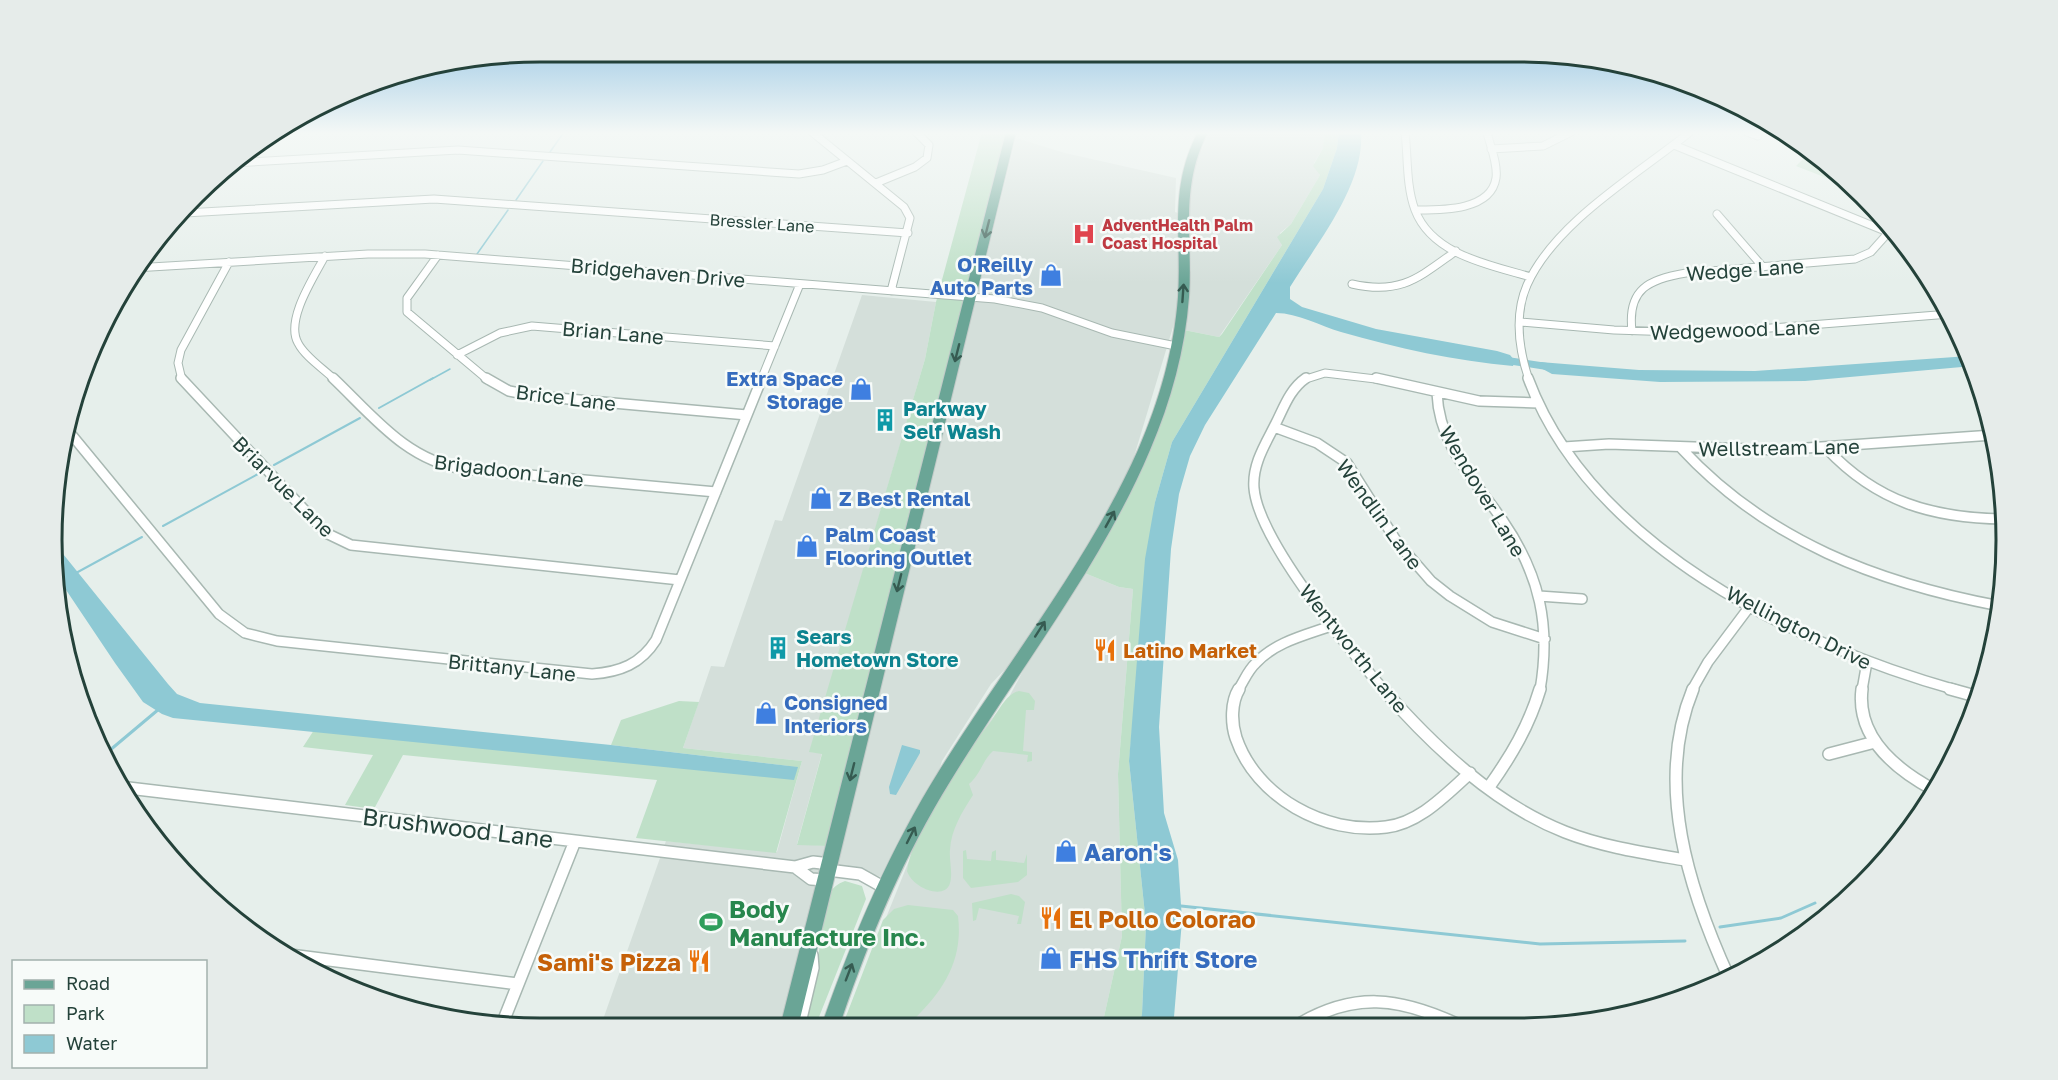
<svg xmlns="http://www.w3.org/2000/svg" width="2058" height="1080" viewBox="0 0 2058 1080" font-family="'Golos Text',sans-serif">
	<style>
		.built { fill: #d4dfda }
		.green { fill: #bfe0c8 }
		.water { fill: #8ec9d4 }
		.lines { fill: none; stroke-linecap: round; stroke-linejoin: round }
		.stream-far2 { stroke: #8ec9d4; stroke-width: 1.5 }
		.stream-far1 { stroke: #8ec9d4; stroke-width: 2 }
		.stream { stroke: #8ec9d4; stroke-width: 3 }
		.canal { stroke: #8ec9d4; stroke-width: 7 }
		.street-far2-casing { stroke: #a8b8b2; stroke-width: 9 }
		.street-far1-casing { stroke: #a8b8b2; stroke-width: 12 }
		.street-casing { stroke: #a8b8b2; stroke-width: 14 }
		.primary-casing { stroke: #c2cac8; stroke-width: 2 }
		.street-far2 { stroke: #fff; stroke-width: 7 }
		.street-far1 { stroke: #fff; stroke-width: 9 }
		.street { stroke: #fff; stroke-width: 11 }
		.primary { fill: #6aa596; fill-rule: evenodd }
		.oneway { stroke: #365b51 }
		.labels { text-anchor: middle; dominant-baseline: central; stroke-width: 5; stroke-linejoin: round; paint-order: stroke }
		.far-street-label { font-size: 16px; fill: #24423a; stroke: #f7fbf9 }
		.far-health-label { font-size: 16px; font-weight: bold; fill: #be3a42; stroke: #f7fbf9; text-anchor: start }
		.shop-label { font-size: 20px; font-weight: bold; fill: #366cbe; stroke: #f7fbf9; text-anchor: start }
		.street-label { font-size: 20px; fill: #24423a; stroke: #f7fbf9 }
		.culture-label { font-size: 20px; font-weight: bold; fill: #0d838f; stroke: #f7fbf9; text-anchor: start }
		.food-label { font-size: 20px; font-weight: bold; fill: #c56008; stroke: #f7fbf9; text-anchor: start }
		.near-street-label { font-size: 24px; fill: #24423a; stroke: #f7fbf9 }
		.near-shop-label { font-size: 24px; font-weight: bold; fill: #366cbe; stroke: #f7fbf9; text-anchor: start }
		.near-leisure-label { font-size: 24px; font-weight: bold; fill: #27864d; stroke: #f7fbf9; text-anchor: start }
		.near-food-label { font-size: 24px; font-weight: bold; fill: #c56008; stroke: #f7fbf9; text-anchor: start }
		.rim { fill: none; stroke: #24423a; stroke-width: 3 }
	</style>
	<rect width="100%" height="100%" fill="#e6efeb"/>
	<path class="built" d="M1210,132H1324L1323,148L1314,163L1320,175L1291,224L1280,233L1282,245L1219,337L1184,330L1187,280L1191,270L1189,200L1191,172Z
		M1016,138L1065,153L1176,178L1175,212L1178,213L1179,276L1176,317L1133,460L1114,498L1093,536L1013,661L991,684L942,761L936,780L884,878L861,870L835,866Z
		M862,295L936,302L925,359L810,752L822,753L797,844L828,846L781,1027L600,1028L666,841L777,852L802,761L683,748L711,666L724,667L775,520L782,521Z
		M1082,572L1119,587L1133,589L1118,774L1122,936L1102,1026L842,1027L927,816L983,730L1009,697L1041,637Z"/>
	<path class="green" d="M982,132H1008L828,846L797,845L822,754L809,752L925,359L936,302Z
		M1324,132H1339L1337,148L1323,189L1172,442L1155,502L1129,761L1146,924L1142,1014L1139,1026H1102L1122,936L1118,774L1133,589L1119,587L1082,572L1117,515L1184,330L1219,337L1222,334L1282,245L1277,237L1291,224L1320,175L1313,166L1323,148Z
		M1812,150L1816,152L1855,189L1796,166Z
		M1019,691L1029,693L1035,701L1034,710H1026L1023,751L1032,752V761L1027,762L1028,755L993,751C982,761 981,774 969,784L973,795C962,812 951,830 950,850C949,860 953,873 950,883C945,901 912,888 907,871C915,823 959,762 989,724C998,713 1005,694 1019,691Z
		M679,701L699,702L683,748L802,761L776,853L636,838L657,780L403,755L374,809L345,805L373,755L303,747L314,730L797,767L611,745L621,720Z
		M966,850L967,859L991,861L992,852L996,850V860L1024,863L1027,854V875L1018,882L971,888L963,878V851Z
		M845,881L862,886L866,899L815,1027H802C807,1004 813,982 818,959C823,935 815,891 845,881Z
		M1011,894L1019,896L1025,902L1021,924H1017L1019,916L979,908L976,920L973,921L972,903Z
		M908,905L953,910L958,916C964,965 939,996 906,1027H842L883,920L894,909Z"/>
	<path class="water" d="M1339,132H1361C1365,185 1317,243 1290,287V299L1302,307L1376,329L1497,351L1510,355L1515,361L1513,366C1456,361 1396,348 1341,332C1320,326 1298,313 1276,313L1205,425L1190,456L1179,494L1171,549L1159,727L1164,813L1178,860L1182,920L1174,1017L1173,1026H1139L1142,1014L1146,924L1129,761L1145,559L1155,502L1172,442L1323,189L1337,148Z
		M1969,356L1973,366L1805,381L1660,382L1552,374L1539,367L1540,362L1639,370L1755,371Z
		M55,544L168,684L177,694L200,703L611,745L798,767L794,780L173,718L162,714L143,702L115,663L52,569Z
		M902,745L920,750V753L896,795L890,794L889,787Z"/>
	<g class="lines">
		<path class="stream-far2" d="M550,152L564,132
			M516,200L543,161
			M477,254L508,210
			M430,380L450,369"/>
		<path class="stream-far1" d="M379,408L433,378
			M274,465L360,418
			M163,526L258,474
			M76,573L142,537"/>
		<path class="stream" d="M103,756L159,709
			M1181,906L1540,944L1685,941
			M1720,927L1781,918L1815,903"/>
		<path class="canal" d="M1504,360L1550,367"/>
		<g class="street-far2-casing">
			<path id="street-far2" d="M812,132L904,207L910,218L891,291
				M1405,132C1408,157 1406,186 1415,210C1432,255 1490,265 1531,277
				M1747,132L1758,136
				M1674,145L1900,237
				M1491,149L1543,146L1571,132
				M232,163L458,150L799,174L823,170L847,161
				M876,183L915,167L927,158L929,145L916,132
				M1416,210C1441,210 1491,211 1496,178C1498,163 1490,146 1487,132
				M185,213L434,199L908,233
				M1717,214L1763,267
				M438,255L407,298V312L488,380
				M325,256C314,277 285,320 298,343C305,357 324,369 335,380
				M134,268L368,254H425L995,299L1042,308L1112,333L1176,346
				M1352,284C1401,295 1418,278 1456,251
				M1520,322L1614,330L1708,333L1950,314
				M1632,331C1627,289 1649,279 1686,273L1855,259L1871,252L1888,233
				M457,355L500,333L532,326L775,346
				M182,380L178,363L181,350L229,262
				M761,380L800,284
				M1303,380L1325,373L1384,380
				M1529,380C1519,350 1514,315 1527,285C1555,222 1638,174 1690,132"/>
		</g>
		<g class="street-far1-casing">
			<path id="street-far1" d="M181,378L326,533L351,545L680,580
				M333,378C373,416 406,460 463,469L716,492
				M486,378L509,391L535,396L747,415
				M1306,378C1290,389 1284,407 1276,423C1266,443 1252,464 1254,488C1258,540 1349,649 1384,690
				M1376,378L1479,401L1538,403
				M1528,378C1590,545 1795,645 1956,690
				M1437,393C1439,446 1474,479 1503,521C1540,575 1551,626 1540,690
				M1274,427L1317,443L1347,463L1397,542L1431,581L1450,596L1492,622L1545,639
				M66,428L219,614L245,633L277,641L592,674C620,672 641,664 656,640L762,378
				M1564,447L1609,444L1778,450L1993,435
				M1681,448C1767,541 1878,583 2000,606
				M1827,449C1877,502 1932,518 2004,519
				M1539,596L1582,599
				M1238,690C1244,681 1248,670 1256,663C1275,642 1306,635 1331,626
				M1692,690L1708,662L1750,606
				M1862,690L1867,662"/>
		</g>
		<g class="street-casing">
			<path id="street" d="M1239,689C1231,702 1231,723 1236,738C1256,797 1325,835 1386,827C1420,823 1446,794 1470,773
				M1383,689C1433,746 1494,804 1565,832C1603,847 1645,853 1685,860
				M1693,689C1654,784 1689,890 1729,978
				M1862,689C1856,737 1895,769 1934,790
				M1950,689L1979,697
				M1829,754L1875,742
				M120,787L795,867L813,862L830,864
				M1489,787C1511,756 1529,726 1540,689
				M795,867L811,879L826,880
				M828,870L860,874L885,888
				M290,955L518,984
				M1296,1026C1354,991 1399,997 1459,1025
				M501,1027L575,841
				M799,1027L813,968L812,955"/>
		</g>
		<g class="primary-casing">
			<path id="primary" d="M1006,132H1016L798,1027H780Z
				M1198,132H1208C1179,188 1193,238 1189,297C1185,350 1171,401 1150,450C1101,566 1017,672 951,780C903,857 868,941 839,1027H821C852,938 889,851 939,771C1005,665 1087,564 1138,450C1159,402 1174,350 1178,297C1182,237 1168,189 1198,132Z"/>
		</g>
		<use href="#street-far2" class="street-far2"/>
		<use href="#street-far1" class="street-far1"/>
		<use href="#street" class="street"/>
		<use href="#primary" class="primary"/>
	</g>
	<defs><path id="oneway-shaft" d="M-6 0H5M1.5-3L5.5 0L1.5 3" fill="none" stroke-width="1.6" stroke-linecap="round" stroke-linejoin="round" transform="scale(1.5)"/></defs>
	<g class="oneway">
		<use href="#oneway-shaft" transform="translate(987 229) rotate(104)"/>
		<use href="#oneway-shaft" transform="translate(1183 293) rotate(-86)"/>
		<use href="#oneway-shaft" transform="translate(957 353) rotate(104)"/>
		<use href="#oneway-shaft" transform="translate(1110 519) rotate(-61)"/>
		<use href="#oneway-shaft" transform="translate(899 583) rotate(104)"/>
		<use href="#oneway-shaft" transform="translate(1040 629) rotate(-57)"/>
		<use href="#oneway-shaft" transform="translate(852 772) rotate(104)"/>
		<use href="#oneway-shaft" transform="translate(911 835) rotate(-63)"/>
		<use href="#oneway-shaft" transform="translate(849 972) rotate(-69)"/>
	</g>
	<linearGradient id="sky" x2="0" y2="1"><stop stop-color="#84bce0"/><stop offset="0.47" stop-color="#f4f8f6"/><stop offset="1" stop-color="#f4f8f6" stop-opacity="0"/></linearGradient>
	<rect width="2058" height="283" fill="url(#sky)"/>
	<defs>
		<g id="hospital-bare" transform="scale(1.8)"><path d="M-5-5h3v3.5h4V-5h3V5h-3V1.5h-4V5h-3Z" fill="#e0444e" stroke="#f7fbf9" stroke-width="2.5" paint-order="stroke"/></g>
		<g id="shop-bare" transform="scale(1.8)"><path d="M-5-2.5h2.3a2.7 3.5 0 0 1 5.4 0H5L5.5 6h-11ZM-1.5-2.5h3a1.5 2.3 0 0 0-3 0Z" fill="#3f7fe0" stroke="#f7fbf9" stroke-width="2.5" paint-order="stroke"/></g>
		<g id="building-bare" transform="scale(1.8)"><path d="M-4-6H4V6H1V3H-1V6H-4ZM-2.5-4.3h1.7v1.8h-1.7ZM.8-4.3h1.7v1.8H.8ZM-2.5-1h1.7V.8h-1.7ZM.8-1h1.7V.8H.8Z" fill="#0f9aa8" stroke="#f7fbf9" stroke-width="2.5" paint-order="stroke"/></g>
		<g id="restaurant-bare" transform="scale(1.8)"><path d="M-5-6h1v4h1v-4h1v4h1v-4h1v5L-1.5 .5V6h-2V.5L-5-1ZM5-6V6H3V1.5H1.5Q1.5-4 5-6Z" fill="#e8710a" stroke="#f7fbf9" stroke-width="2.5" paint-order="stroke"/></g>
		<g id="stadium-bare" transform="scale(1.8)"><path d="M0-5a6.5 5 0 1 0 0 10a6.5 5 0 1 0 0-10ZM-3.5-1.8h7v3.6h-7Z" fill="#2e9e5b" stroke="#f7fbf9" stroke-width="2.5" paint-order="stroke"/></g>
	</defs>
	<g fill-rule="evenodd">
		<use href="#hospital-bare" x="1084" y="234"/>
		<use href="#shop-bare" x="1051" y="275"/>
		<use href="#shop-bare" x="861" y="389"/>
		<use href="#building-bare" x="885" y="420"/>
		<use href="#shop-bare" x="821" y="498"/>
		<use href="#shop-bare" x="807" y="546"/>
		<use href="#building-bare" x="778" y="648"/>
		<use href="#restaurant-bare" x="1105" y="650"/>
		<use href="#shop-bare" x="766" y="713"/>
		<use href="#shop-bare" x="1066" y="851"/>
		<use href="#restaurant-bare" x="1051" y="918"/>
		<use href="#stadium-bare" x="711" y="922"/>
		<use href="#shop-bare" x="1051" y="958"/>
		<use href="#restaurant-bare" x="699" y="961"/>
	</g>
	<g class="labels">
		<g class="far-street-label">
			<text transform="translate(762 223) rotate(4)">Bressler Lane</text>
		</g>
		<g class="far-health-label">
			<text x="1102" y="225">AdventHealth Palm<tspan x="1102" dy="18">Coast Hospital</tspan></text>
		</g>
		<g class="shop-label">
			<text x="1033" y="264" text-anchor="end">O'Reilly<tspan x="1033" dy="23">Auto Parts</tspan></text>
			<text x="843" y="378" text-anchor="end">Extra Space<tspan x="843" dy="23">Storage</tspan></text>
			<text x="839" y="498">Z Best Rental</text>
			<text x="825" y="534">Palm Coast<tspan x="825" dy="23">Flooring Outlet</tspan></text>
			<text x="784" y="702">Consigned<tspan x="784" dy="23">Interiors</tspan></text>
		</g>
		<g class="street-label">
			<text transform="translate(1745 269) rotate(-4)">Wedge Lane</text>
			<text transform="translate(658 272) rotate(5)">Bridgehaven Drive</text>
			<text transform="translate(1735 329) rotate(-2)">Wedgewood Lane</text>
			<text transform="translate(613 332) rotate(5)">Brian Lane</text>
			<text transform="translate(566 397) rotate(7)">Brice Lane</text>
			<text transform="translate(1779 447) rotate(-1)">Wellstream Lane</text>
			<text transform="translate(509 470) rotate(7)">Brigadoon Lane</text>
			<text transform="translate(284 486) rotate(45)">Briarvue Lane</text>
			<text transform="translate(1483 491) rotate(59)">Wendover Lane</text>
			<text transform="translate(1380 514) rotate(54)">Wendlin Lane</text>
			<text transform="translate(1799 627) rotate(27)">Wellington Drive</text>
			<text transform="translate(1354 648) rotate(51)">Wentworth Lane</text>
			<text transform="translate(512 667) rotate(6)">Brittany Lane</text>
		</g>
		<g class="culture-label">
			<text x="903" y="408">Parkway<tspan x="903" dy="23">Self Wash</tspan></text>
			<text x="796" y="636">Sears<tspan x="796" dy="23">Hometown Store</tspan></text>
		</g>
		<g class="food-label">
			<text x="1123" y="650">Latino Market</text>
		</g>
		<g class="near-street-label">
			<text transform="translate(458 827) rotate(7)">Brushwood Lane</text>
		</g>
		<g class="near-shop-label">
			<text x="1084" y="851">Aaron's</text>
			<text x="1069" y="958">FHS Thrift Store</text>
		</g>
		<g class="near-leisure-label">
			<text x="729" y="908">Body<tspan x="729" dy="28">Manufacture Inc.</tspan></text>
		</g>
		<g class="near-food-label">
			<text x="1069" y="918">El Pollo Colorao</text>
			<text x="681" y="961" text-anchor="end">Sami's Pizza</text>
		</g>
	</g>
	<path d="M0 0H2058V1080H0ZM540 62H1518A478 478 0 0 1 1996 540V540A478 478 0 0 1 1518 1018H540A478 478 0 0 1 62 540V540A478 478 0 0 1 540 62Z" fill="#e6ecea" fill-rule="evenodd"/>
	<path class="rim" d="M540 62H1518A478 478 0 0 1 1996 540V540A478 478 0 0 1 1518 1018H540A478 478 0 0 1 62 540V540A478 478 0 0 1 540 62Z"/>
	<rect x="12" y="960" width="195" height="108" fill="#f7fbf9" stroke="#a3b1ad" stroke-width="1.5"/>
	<rect x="24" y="980" width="30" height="9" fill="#6aa596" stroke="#a3b1ad" stroke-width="1.5"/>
	<text x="66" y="990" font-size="18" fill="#24423a">Road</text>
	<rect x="24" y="1005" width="30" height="18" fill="#bfe0c8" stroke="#a3b1ad" stroke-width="1.5"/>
	<text x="66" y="1020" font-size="18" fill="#24423a">Park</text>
	<rect x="24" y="1035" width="30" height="18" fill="#8ec9d4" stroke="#a3b1ad" stroke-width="1.5"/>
	<text x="66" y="1050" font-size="18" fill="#24423a">Water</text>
</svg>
